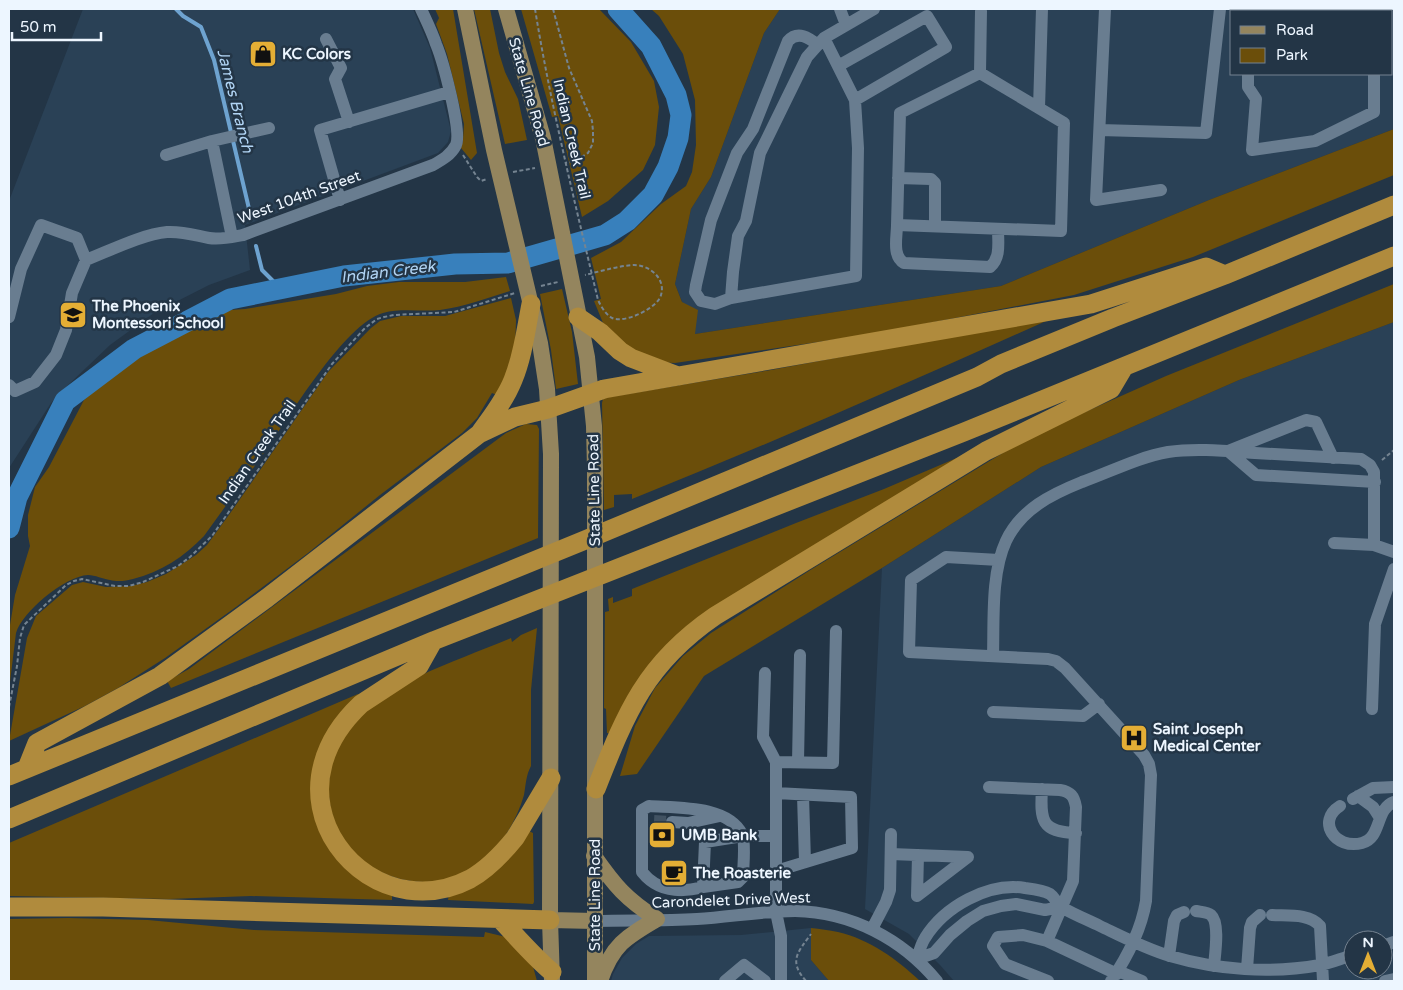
<svg xmlns="http://www.w3.org/2000/svg" width="1403" height="990" viewBox="0 0 1403 990" font-family="'Varela Round',sans-serif">
	<style>
		.built { fill: #2a4156; fill-rule: evenodd }
		.green { fill: #6b4e0a }
		.lines { fill: none; stroke-linecap: round; stroke-linejoin: round }
		.stream { stroke: #6ea3d0; stroke-width: 4 }
		.river { stroke: #3880bc; stroke-width: 21 }
		.minor-tunnel { stroke: #415262; stroke-width: 12; stroke-dasharray: 12 6; stroke-linecap: butt }
		.path { stroke: #758491; stroke-width: 2; stroke-dasharray: 4 2.5; stroke-linecap: butt }
		.minor { stroke: #697d90; stroke-width: 12 }
		.major { stroke: #94855e; stroke-width: 16 }
		.highway { stroke: #b08b3d; stroke-width: 19 }
		.labels { text-anchor: middle; dominant-baseline: central; stroke-width: 5; stroke-linejoin: round; paint-order: stroke }
		.poi-label { font-size: 15px; font-weight: bold; fill: #edf6ff; stroke: #233546; text-anchor: start }
		.street-label { font-size: 15px; fill: #edf6ff; stroke: #233546 }
		.water-label { font-size: 16px; font-style: italic; fill: #b1d4f4; stroke: #233546 }
	</style>
	<rect width="100%" height="100%" fill="#233546"/>
	<path class="built" d="M83,9H413L430,48L451,131L448,142L438,153L245,225L250,270L209,285L154,313L110,345L66,387L51,403L9,468V201Z
		M780,9H1394V129L1209,200L1001,286L695,334L675,284L691,209L711,177L764,33ZM1232,11H1392V74H1232Z
		M1394,322V981H954L940,965L909,934L865,909L882,568L1041,467L1239,380ZM1353,940H1383V970H1353Z
		M811,928V960L829,981H611L613,974L622,958L636,944L649,936L741,935Z"/>
	<path class="green" d="M435,9H453L477,153L471,160L461,148L463,140L464,124L447,54L436,24L439,18Z
		M474,9H490L499,53L505,72L518,99L527,140L505,144Z
		M521,9H599L631,42L654,81L659,107L655,145L643,170L608,201L582,217L558,116L552,117Z
		M651,9H780L764,33L711,177L691,209L675,284L682,302L698,310L695,334L1001,286L1209,200L1394,129V175L1193,257L1074,295L872,334L675,363L654,362L640,357L611,334L603,323L594,301L601,299L591,258L621,242L661,204L686,186L692,172L696,145L695,100L683,54L659,16Z
		M506,277L510,291C487,298 464,307 440,310C422,312 401,308 383,313C344,324 288,419 264,453C244,481 224,508 204,536C184,557 161,572 133,579C126,581 117,582 110,580C103,579 95,575 88,575C65,576 22,612 16,633L9,690V631L15,595L30,546L28,536V515L35,487L49,467L84,400L99,386L180,329L216,311L245,309L336,294L367,286L399,282H465Z
		M1394,284V322L1239,380L1041,467L882,568L704,676L637,774L620,776L635,726L655,688L683,656L711,633L812,569L1029,437L1166,376Z
		M562,289L572,332L578,384L556,389L551,350L540,294Z
		M511,298L516,320L515,355L497,395L492,393L477,418L462,433L380,495L308,553L236,607L165,658L118,688L85,706L9,741L27,638L36,616L72,585L83,582L106,587L131,586L147,582L166,574L196,555L207,545L231,512L328,372L371,328L380,321L401,316H445Z
		M1055,317C915,380 774,442 632,499V494L614,495V507L604,510L602,403L603,399L609,397L771,370Z
		M526,424L537,425L539,429L538,538L171,688L167,681L189,669L506,433Z
		M959,457L721,605L611,733H607L606,709L604,708L605,612L609,611L608,599L613,597V603L632,596V589L796,523L884,489Z
		M537,628L531,690V766C526,775 526,784 524,795C517,819 504,842 485,859C455,886 414,888 379,871C374,868 367,866 362,862C316,818 318,754 366,711C372,706 380,701 388,697C398,690 408,681 419,676C449,662 480,651 511,638L512,642L521,635Z
		M358,694L360,697L345,714L317,816L392,895V900L251,896L169,899L9,896V843Z
		M527,830L533,833L534,902L533,904L448,900L449,894Z
		M68,918L148,920L254,930L484,937L485,932L506,937L532,963L537,981H9V919Z
		M811,928C820,929 829,930 838,932C869,939 898,960 920,981H829L811,960Z"/>
	<g class="lines">
		<path class="stream" d="M176,9L183,16L201,27L214,60L250,213
			M256,246L262,270L281,289"/>
		<path class="river" d="M9,528L17,497L65,401L134,349L230,299L344,276L455,264L508,263L605,235L627,221L653,195L668,167L678,138L681,115L676,95L651,46L618,9"/>
		<path class="minor-tunnel" d="M654,821L672,822"/>
		<path class="path" d="M535,9C551,107 575,203 598,300C601,306 605,314 612,318C624,324 658,308 661,295C666,279 650,265 634,265C618,266 601,271 585,275
			M553,9L569,68L592,121L593,131V143L588,153L575,161L565,163
			M463,155L477,177L481,181L487,179
			M513,172L535,168
			M541,286L558,282
			M1382,460L1394,450
			M9,707L17,666L20,638L24,625L66,585L74,581L82,579L115,586H129L143,582L178,566L190,557L212,536L332,364L365,328L377,319L384,317L394,315L454,312L515,293
			M806,981C788,961 798,952 811,934"/>
		<path class="minor" d="M840,9L846,25
			M1105,9L1096,200L1161,190
			M1374,9V11
			M1260,11V9
			M326,39L341,68L335,79L349,122
			M818,45C809,38 798,30 788,41L753,129L737,153L711,220L696,285L695,292L701,301L715,304L731,298L856,276L858,148L855,100L824,38
			M838,66L927,16L946,47L855,100
			M980,73L900,113L897,225L1061,231L1064,123L980,73L981,11
			M1248,74V87L1256,99L1252,150L1315,141L1374,112V74
			M1039,108L1042,9
			M1100,130L1206,133L1220,9
			M212,141L269,128
			M166,155L212,141L232,237
			M898,178L931,179L935,183V226
			M340,200L320,130L449,92
			M897,225C897,237 892,256 904,263L990,267C1001,258 998,242 998,229
			M86,260C109,251 143,234 167,232C182,231 194,235 209,238C220,240 232,237 243,235L433,165C442,160 451,155 456,145C462,131 443,61 436,44C432,32 426,20 421,9
			M731,298L733,272L738,236L746,221L760,153L807,57L824,38L874,9
			M9,317L21,269L41,225L77,238L86,260L72,293L66,330L56,355L35,382L15,391L9,385
			M1333,458L1316,422L1306,420L1228,451L1256,475L1375,482
			M1334,543L1374,545
			M999,560L946,557L911,580L909,652L1048,659L1056,661L1065,668L1144,755L1149,764L1151,775L1146,901C1141,931 1128,956 1111,981
			M993,656C994,620 991,573 1006,541C1021,509 1052,494 1082,482C1110,472 1139,457 1168,452C1196,448 1226,451 1255,453C1290,455 1325,457 1361,459L1370,465L1374,472V545L1394,552
			M765,673L763,737L776,762
			M1372,709L1375,624L1394,569
			M993,712L1083,716L1099,704
			M798,762L800,655
			M989,787L1060,790C1071,792 1074,796 1076,807L1073,881L1047,941L1117,974
			M1042,789C1040,820 1041,832 1076,833
			M803,795L805,862
			M1358,796L1373,807L1380,818
			M1353,799L1373,788L1394,787
			M1340,806C1316,821 1335,850 1362,843C1382,838 1375,809 1394,802
			M672,822L688,823L720,816
			M891,854L968,857L917,896L918,855
			M776,871L852,848L851,797L776,793
			M703,887C680,893 658,892 642,872V810L649,806C677,808 727,805 742,834C746,842 743,867 743,877L738,882L703,887L705,842L743,836H776
			M1196,911C1201,912 1207,912 1211,915C1220,923 1215,954 1214,966
			M1272,915C1286,916 1310,913 1320,926L1323,981
			M595,921C629,920 663,921 697,919C730,917 763,911 795,911C851,912 902,939 937,981
			M872,929L886,902L890,890L891,834
			M1047,941L1023,935L998,937L993,946L1005,964L1048,981
			M1383,946L1394,942
			M1169,956L1174,921L1177,915L1184,912
			M917,959C919,952 921,944 925,938C944,907 988,882 1025,888C1033,889 1043,890 1050,894C1056,898 1057,905 1063,908C1075,915 1088,920 1100,926C1123,937 1146,949 1170,956C1218,970 1271,974 1320,965C1331,963 1342,958 1353,955
			M917,959L934,953L950,935L967,921L983,911L1001,906L1016,904L1045,910L1060,907
			M1247,969L1250,928L1252,922L1260,915
			M1118,971L1142,981
			M725,981L744,965L765,981
			M781,981V936L776,912V762L833,763L836,631
			M1385,981L1394,979"/>
		<path class="major" d="M465,9L494,150L540,343L547,389L551,454L550,920L552,981
			M506,9L543,138L587,357L594,426L595,468V981
			M594,856C615,886 626,899 657,919C626,937 612,945 600,981
			M550,920L595,921"/>
		<path class="highway" d="M578,317L600,332L620,351L631,358L678,376
			M480,433C492,416 505,400 513,380C523,356 526,329 531,304
			M433,641L419,666L361,704C344,720 329,741 323,764C307,822 349,881 408,890C429,893 451,889 470,879C488,869 502,854 515,838L551,778
			M27,768L37,743L160,676L267,598L479,434L515,417L548,409L604,389L1091,304L1206,267L1225,275
			M9,776C332,646 655,511 977,377L1001,364L1113,318L1225,275L1394,205
			M596,789C626,713 645,664 715,616L986,451L1111,389L1124,367
			M9,819L433,641L964,432L1394,256
			M9,907H103L550,920
			M500,919C517,937 533,956 552,972"/>
	</g>
	<defs>
		<g id="shop-square" transform="scale(1.4375)"><rect x="-9" y="-9" width="18" height="18" rx="4" fill="#e4ae35" stroke="#233546"/><path d="M-5-2.5h2.3a2.7 3.5 0 0 1 5.4 0H5L5.5 6h-11ZM-1.5-2.5h3a1.5 2.3 0 0 0-3 0Z" fill="#111"/></g>
		<g id="school-square" transform="scale(1.4375)"><rect x="-9" y="-9" width="18" height="18" rx="4" fill="#e4ae35" stroke="#233546"/><path d="M0-5L7-2L0 1L-7-2ZM-4 1L0 2.5L4 1V4Q0 6-4 4Z" fill="#111"/></g>
		<g id="hospital-square" transform="scale(1.4375)"><rect x="-9" y="-9" width="18" height="18" rx="4" fill="#e4ae35" stroke="#233546"/><path d="M-5-5h3v3.5h4V-5h3V5h-3V1.5h-4V5h-3Z" fill="#111"/></g>
		<g id="bank-square" transform="scale(1.4375)"><rect x="-9" y="-9" width="18" height="18" rx="4" fill="#e4ae35" stroke="#233546"/><path d="M-6-4H6V4H-6ZM0-2.3a2.3 2.3 0 1 0 0 4.6a2.3 2.3 0 1 0 0-4.6Z" fill="#111"/></g>
		<g id="cafe-square" transform="scale(1.4375)"><rect x="-9" y="-9" width="18" height="18" rx="4" fill="#e4ae35" stroke="#233546"/><path d="M-5.5-4.5H6V0H3Q3 3.5 0 3.5H-2.5Q-5.5 3.5-5.5 0ZM3-3.2v2h1.7v-2ZM-6 4.5H4V6H-6Z" fill="#111"/></g>
	</defs>
	<g fill-rule="evenodd">
		<use href="#shop-square" x="263" y="54"/>
		<use href="#school-square" x="73" y="315"/>
		<use href="#hospital-square" x="1134" y="738"/>
		<use href="#bank-square" x="662" y="835"/>
		<use href="#cafe-square" x="674" y="873"/>
	</g>
	<g class="labels">
		<g class="poi-label">
			<text x="282" y="54">KC Colors</text>
			<text x="92" y="306">The Phoenix<tspan x="92" dy="17">Montessori School</tspan></text>
			<text x="1153" y="729">Saint Joseph<tspan x="1153" dy="17">Medical Center</tspan></text>
			<text x="681" y="835">UMB Bank</text>
			<text x="693" y="873">The Roasterie</text>
		</g>
		<g class="street-label">
			<text transform="translate(529 92) rotate(74)">State Line Road</text>
			<text transform="translate(572 139) rotate(77)">Indian Creek Trail</text>
			<text transform="translate(299 197) rotate(-20)">West 104th Street</text>
			<text transform="translate(257 452) rotate(-55)">Indian Creek Trail</text>
			<text transform="translate(594 490) rotate(-91)">State Line Road</text>
			<text transform="translate(595 895) rotate(-90)">State Line Road</text>
			<text transform="translate(731 900) rotate(-2)">Carondelet Drive West</text>
		</g>
		<g class="water-label">
			<text transform="translate(235 101) rotate(76)">James Branch</text>
			<text transform="translate(388 272) rotate(-7)">Indian Creek</text>
		</g>
	</g>
	<rect width="1403" height="990" fill="none" stroke="#edf6ff" stroke-width="20"/>
	<rect x="1230" y="10" width="162" height="65" fill="#233546" stroke="#748290"/>
	<rect x="1240" y="26" width="25" height="8" fill="#94855e" stroke="#748290"/>
	<text x="1276" y="35" font-size="15" fill="#edf6ff">Road</text>
	<rect x="1240" y="48" width="25" height="15" fill="#6b4e0a" stroke="#748290"/>
	<text x="1276" y="60" font-size="15" fill="#edf6ff">Park</text>
	<g transform="translate(1368 955)"><circle r="24" fill="#233546" stroke="#748290"/>
	<path d="M0-4L9 19L0 12L-9 19Z" fill="#e4ae35"/>
	<text y="-8" font-size="14" font-weight="bold" text-anchor="middle" fill="#edf6ff">N</text>
	</g>
	<path d="M12 32v8h89v-8" fill="none" stroke="#edf6ff" stroke-width="2.5"/>
	<text x="20" y="32" font-size="15" fill="#edf6ff" stroke="#233546" stroke-width="4" paint-order="stroke">50 m</text>
</svg>
